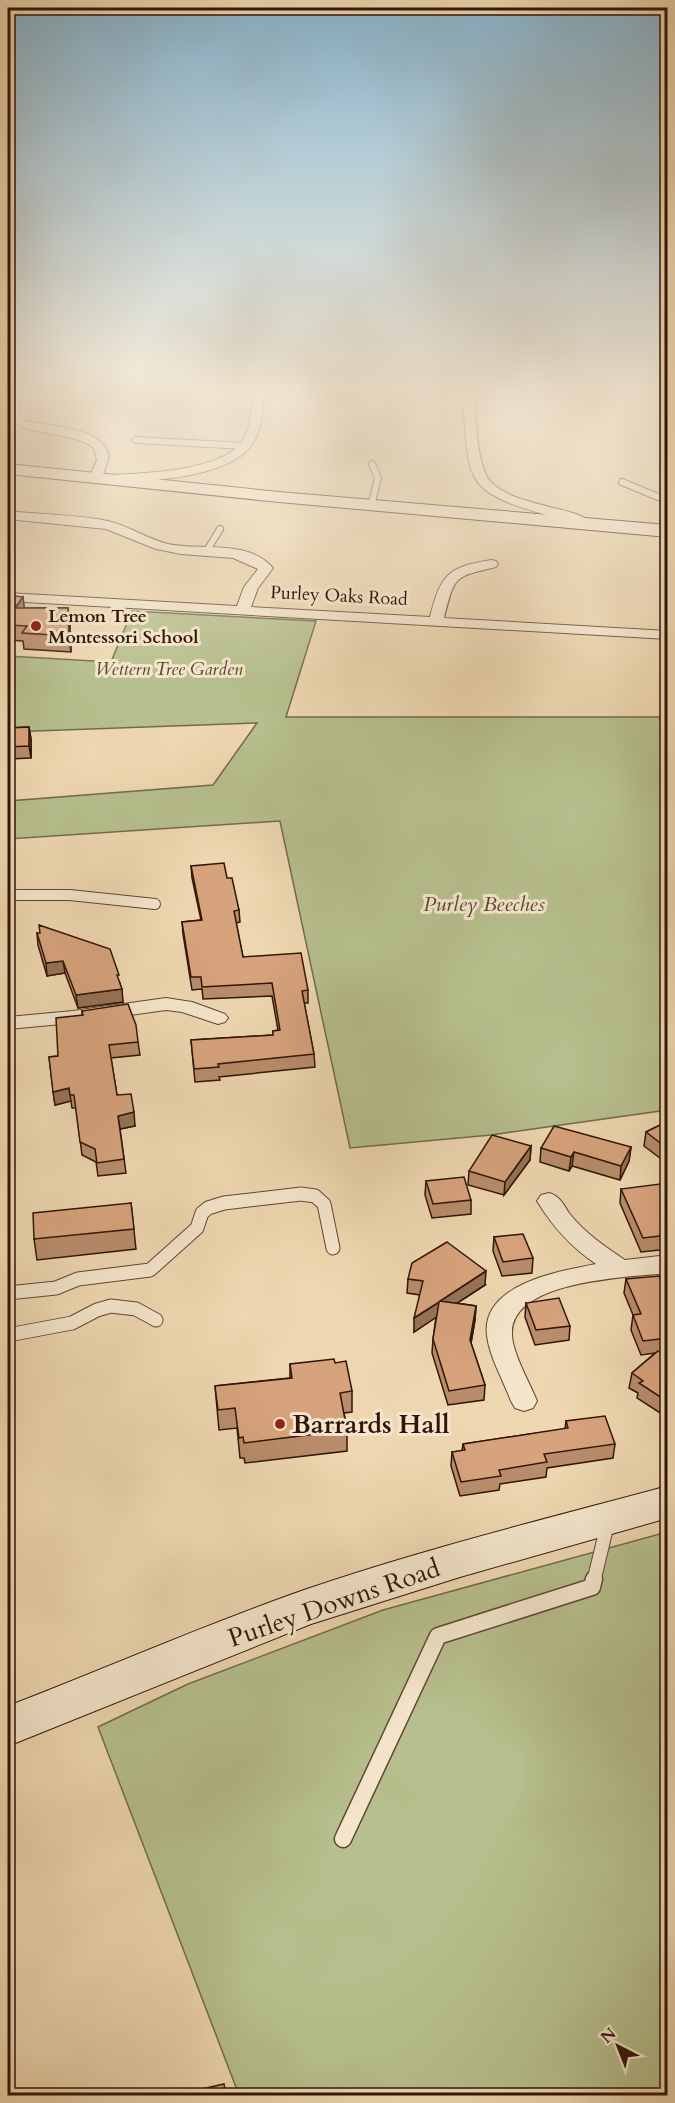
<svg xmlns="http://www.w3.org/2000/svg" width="675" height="2103" viewBox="0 0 675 2103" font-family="Cardo,serif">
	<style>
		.green { fill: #b6bf8d; stroke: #736a4a; stroke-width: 1.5 }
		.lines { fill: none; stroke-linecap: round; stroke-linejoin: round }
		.lane-far3-casing { stroke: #604632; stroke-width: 8 }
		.lane-far2-casing { stroke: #604632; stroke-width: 12 }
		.lane-far1-casing { stroke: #604632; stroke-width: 15 }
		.lane-casing { stroke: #604632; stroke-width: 19 }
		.street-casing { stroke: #604632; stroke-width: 2 }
		.secondary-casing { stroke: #301508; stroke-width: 2 }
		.lane-far3 { stroke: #f4e5cc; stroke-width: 6 }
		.lane-far2 { stroke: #f4e5cc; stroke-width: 10 }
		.lane-far1 { stroke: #f4e5cc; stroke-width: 13 }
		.lane { stroke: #f4e5cc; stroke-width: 16 }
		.street { fill: #f4e5cc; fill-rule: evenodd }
		.secondary { fill: #f4e5cc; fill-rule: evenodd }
		.wall { fill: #b98c6b; stroke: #301508; stroke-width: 1.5 }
		.shaded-wall { fill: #967257; stroke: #301508; stroke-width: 1.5 }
		.building { fill: #d7a37c; stroke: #301508; stroke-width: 1.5 }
		.poi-dot { fill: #8f2418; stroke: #f4e5cc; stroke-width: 2 }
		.labels { text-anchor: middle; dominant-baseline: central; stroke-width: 6; stroke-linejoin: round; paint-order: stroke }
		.far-street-label { font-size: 18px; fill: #301508; stroke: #f4e5cc }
		.far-poi-label { font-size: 18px; font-weight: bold; fill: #301508; stroke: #f4e5cc; text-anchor: start }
		.far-park-label { font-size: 18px; font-style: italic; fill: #584830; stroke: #f4e5cc }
		.park-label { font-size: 21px; font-style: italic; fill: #584830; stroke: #f4e5cc }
		.near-poi-label { font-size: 26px; font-weight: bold; fill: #301508; stroke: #f4e5cc; text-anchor: start }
		.near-street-label { font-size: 26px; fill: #301508; stroke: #f4e5cc }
	</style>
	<rect width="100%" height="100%" fill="#eed7b0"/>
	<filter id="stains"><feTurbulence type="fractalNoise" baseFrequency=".00333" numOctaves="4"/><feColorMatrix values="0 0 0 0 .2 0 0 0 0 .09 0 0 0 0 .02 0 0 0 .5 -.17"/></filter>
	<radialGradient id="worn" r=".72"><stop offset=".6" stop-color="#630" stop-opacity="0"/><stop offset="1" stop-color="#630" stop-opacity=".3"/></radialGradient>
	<path class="green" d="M132,611L316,621L286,717H667V1110L491,1135L350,1148L280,821L8,839V801L213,785L257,723L8,732V656L111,662Z
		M667,1532V2095H239L98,1727L188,1684L383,1610Z"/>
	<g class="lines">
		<g class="lane-far3-casing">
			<path id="lane-far3" d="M136,440L244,446
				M622,482L658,497L668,498
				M371,506L378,478L372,464
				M206,552L220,529"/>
		</g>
		<g class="lane-far2-casing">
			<path id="lane-far2" d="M8,895H70L155,904"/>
		</g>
		<g class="lane-far1-casing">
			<path id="lane-far1" d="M8,1293L56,1288L78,1279L150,1270L197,1228L202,1213L208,1208L224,1203L301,1194L315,1196L324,1204L333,1248
				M8,1335L72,1323L97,1310L111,1306L136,1309L156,1320
				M594,1580L608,1522"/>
		</g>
		<g class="lane-casing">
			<path id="lane" d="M343,1839L438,1636L592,1587L594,1579"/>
		</g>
		<g class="street-casing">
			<path id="street" d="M13,389H25L19,408L20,417L26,421C50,426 103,427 109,456L103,475C138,474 218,472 241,443C252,429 251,406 253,389H265C262,407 263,427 253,443C229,481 135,482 95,483L89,479L97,460L94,448C69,430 34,438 10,420L8,407Z
				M462,389H474C476,412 475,469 493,484C509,498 533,502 553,508C566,511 583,514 592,524L590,527H580C551,512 489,507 474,476C464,457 465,411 462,389Z
				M8,511C41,515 75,514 108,521C129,526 147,539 168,544C200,551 249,539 273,568L258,588L251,607L430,617C441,575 447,567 491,560L496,561L498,564L496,567C454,577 455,575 444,618L668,631V639L8,601V593L237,606L244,587L258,569L233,558L181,554L156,549L106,529L8,519Z
				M166,998L192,1002L225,1014L228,1018L225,1022L218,1024L182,1012L166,1010L73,1023L8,1029V1017L73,1011Z
				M549,1193C560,1196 563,1204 569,1213C585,1233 604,1246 625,1260L668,1255V1273C630,1277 513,1280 512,1332C511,1351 530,1383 537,1401L533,1408L524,1411L515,1408L511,1401C503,1380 490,1358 487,1336C480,1284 560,1271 596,1264C571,1247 553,1227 537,1201L541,1195Z"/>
		</g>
		<g class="secondary-casing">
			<path id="secondary" d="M8,464L279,492L668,525V537L279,502L8,474Z
				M668,1486V1518L460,1577L311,1624L8,1746V1706C107,1668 204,1625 304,1590C423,1549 546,1519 668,1486Z"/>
		</g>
		<use href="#lane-far3" class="lane-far3"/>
		<use href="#lane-far2" class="lane-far2"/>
		<use href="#lane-far1" class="lane-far1"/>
		<use href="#lane" class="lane"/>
		<use href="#street" class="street"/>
		<use href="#secondary" class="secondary"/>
	</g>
	<path class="wall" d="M8,595L24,608H68L70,624L71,652L24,649L23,641L8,640Z
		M29,727L31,739V758L8,759V728Z
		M191,866L227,878L239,910L240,922L236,923L243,957L308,990V1003H304L314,1054L315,1067L219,1077L220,1080L195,1082L191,1040L273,1035V1031L278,1030L272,996L203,999L202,989L192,990L183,934L182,922L201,920L192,878Z
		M37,933L120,983L123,1002L78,1008L65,973L47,976L38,945Z
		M82,1011L138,1042L140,1055L111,1058L117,1095L135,1126L120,1129L126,1173L98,1176L96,1162L82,1155L76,1108H72L71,1101L55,1105L49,1057L58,1056L82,1015Z
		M668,1121V1164L644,1146L646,1132Z
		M531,1146L530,1160L504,1195L468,1185L469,1171Z
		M631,1147L629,1161L620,1180L572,1166L569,1171L540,1162L541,1148Z
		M426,1181L471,1200V1214L432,1218L425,1195Z
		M621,1189L668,1202V1249L641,1252L620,1203Z
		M131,1203L136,1249L37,1260L34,1239Z
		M494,1237L533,1258L532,1273L502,1276L493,1251Z
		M408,1279L485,1285L457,1303L476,1306L475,1320L471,1343L485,1385L484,1400L448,1405L432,1353L433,1339L436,1317L414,1332L420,1295L407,1293Z
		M626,1279L668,1295V1352L660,1353L668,1358V1418L637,1398L638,1393L629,1388L632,1373L655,1353L641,1355L631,1330L633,1315L624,1293Z
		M526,1303L570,1326L569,1340L535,1345L525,1317Z
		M335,1363L352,1391V1412L344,1413L347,1430V1451L245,1463L244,1458H240L237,1428L219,1430L215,1386L290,1378V1364Z
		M566,1421L615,1444L613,1458L547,1468L546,1477L500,1484L499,1490L460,1496L451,1466L452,1452L462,1451L463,1444L565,1429Z"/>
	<path class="shaded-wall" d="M23,597L25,613L15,608Z
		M68,608L70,624L71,652L69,636Z
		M29,727L31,739V758L29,746Z
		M63,961L65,973L47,976L46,963Z
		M122,989L123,1002L78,1008L76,995Z
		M69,1088L71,1101L55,1105L53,1092Z
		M134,1112L135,1126L120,1129L118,1116Z
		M531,1146L530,1160L504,1195L505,1182Z
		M631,1147L629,1161L620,1180L621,1166Z
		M574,1152L572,1166L569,1171L571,1157Z
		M486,1271L485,1285L439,1315L440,1301Z
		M439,1302L438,1316L414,1332V1318Z
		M476,1306L475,1320L469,1354L470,1340Z"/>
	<path class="building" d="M8,595L23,597L15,608H68L69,636L22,633L27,626L8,625Z
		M29,727V746L8,747V728Z
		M224,863L227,878H232L239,910L234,911L243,957L301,953L308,990L302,991L314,1054L218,1064L219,1067L194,1069L191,1040L273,1035V1031L280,1030L272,983L202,987L201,977H191L182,922L202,920L191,866Z
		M39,925L110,949L119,975H117L122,989L76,995L63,961L46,963L37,933H40Z
		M128,1004L136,1025L138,1042L109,1045L117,1095L131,1094L134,1112L118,1116L124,1159L97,1163L95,1149L80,1142L74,1095H70L69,1088L53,1092L49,1057L58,1056L56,1018L83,1015L82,1011Z
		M668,1121V1149L646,1132Z
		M554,1126L631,1147L621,1166L574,1152L571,1157L541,1148Z
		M492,1135L531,1146L505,1182L469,1171Z
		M464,1177L471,1200L433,1204L426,1181Z
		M660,1184L668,1202V1235L643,1238L621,1189Z
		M131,1203L134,1229L34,1239L33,1213Z
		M523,1234L533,1258L503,1262L494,1237Z
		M447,1242L486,1271L440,1301L476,1306L470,1340L485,1385L449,1391L433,1339L439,1302L414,1318L423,1281L408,1279L412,1263Z
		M659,1276L668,1295V1338L643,1341L633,1315L641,1314L626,1279Z
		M559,1298L570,1326L536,1330L526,1303Z
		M658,1351L668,1358V1402L639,1383L643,1381L632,1373Z
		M334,1359L335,1363L346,1361L352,1391L340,1393L347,1430L244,1443L243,1437L239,1438L235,1408L218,1410L215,1386L292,1378L290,1364Z
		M605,1416L615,1444L544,1454L547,1462L499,1470L501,1476L461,1482L452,1452L465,1450L463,1444L568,1428L566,1421Z
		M224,2084L226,2096H171Z"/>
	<linearGradient id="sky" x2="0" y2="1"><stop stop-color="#88b6d1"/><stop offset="0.57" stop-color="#f7eddb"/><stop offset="1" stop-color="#f7eddb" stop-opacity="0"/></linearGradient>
	<rect width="675" height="683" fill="url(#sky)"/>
	<g class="poi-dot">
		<circle cx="36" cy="626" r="6"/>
		<circle cx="280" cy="1424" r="6"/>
	</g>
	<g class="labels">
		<g class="far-street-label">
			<text transform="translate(339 596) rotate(3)">Purley Oaks Road</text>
		</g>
		<g class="far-poi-label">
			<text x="48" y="616">Lemon Tree<tspan x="48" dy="21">Montessori School</tspan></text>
		</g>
		<g class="far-park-label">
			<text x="169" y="669">Wettern Tree Garden</text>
		</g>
		<g class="park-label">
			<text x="484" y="904">Purley Beeches</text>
		</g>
		<g class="near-poi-label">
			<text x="292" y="1424">Barrards Hall</text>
		</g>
		<g class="near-street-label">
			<text transform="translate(334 1603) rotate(-19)">Purley Downs Road</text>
		</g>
	</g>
	<rect width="675" height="2103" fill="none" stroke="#eed7b0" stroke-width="30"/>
	<rect x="9" y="9" width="657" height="2085" fill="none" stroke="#301508" stroke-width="3"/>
	<rect x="15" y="15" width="645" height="2073" fill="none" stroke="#301508" stroke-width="1.5"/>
	<g transform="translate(618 2046) rotate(318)" stroke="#f4e5cc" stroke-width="4.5" paint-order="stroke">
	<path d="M0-4.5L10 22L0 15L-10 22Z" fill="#301508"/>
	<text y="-9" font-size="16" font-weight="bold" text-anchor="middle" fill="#301508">N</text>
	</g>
	<rect width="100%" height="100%" filter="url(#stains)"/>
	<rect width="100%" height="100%" fill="url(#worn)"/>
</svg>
